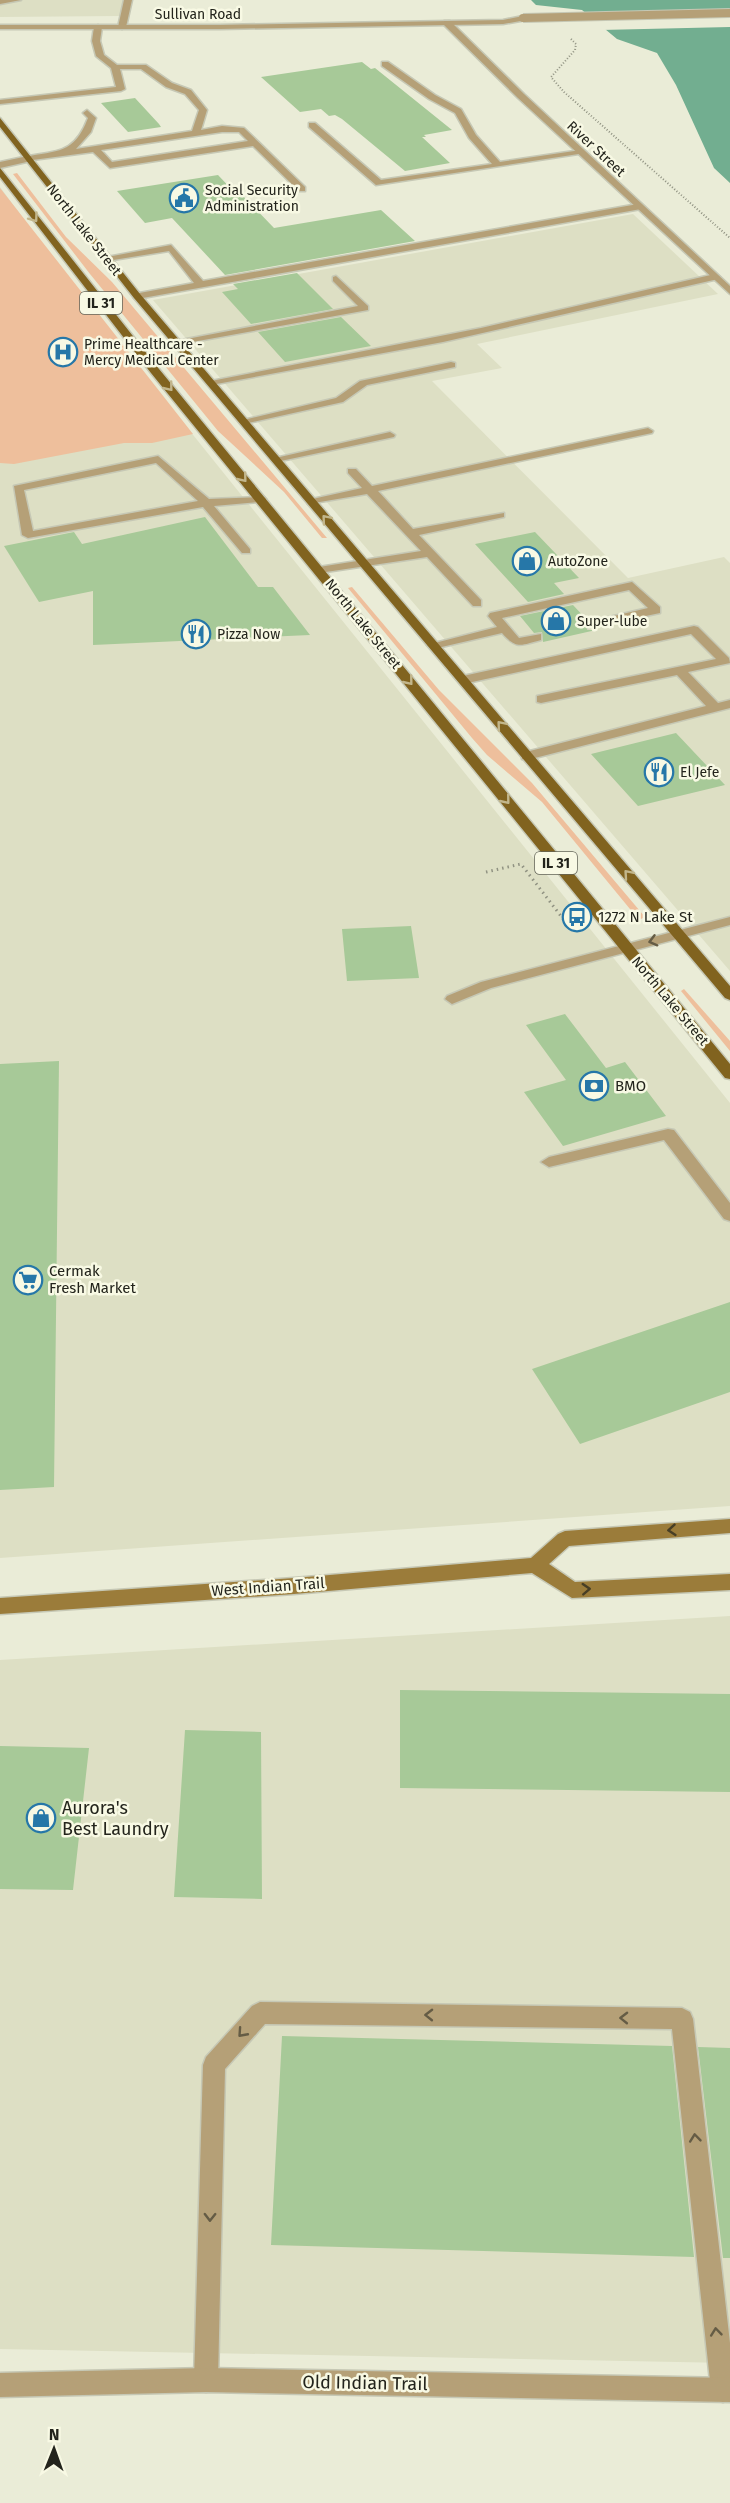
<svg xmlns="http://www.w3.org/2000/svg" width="730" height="2503" viewBox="0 0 730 2503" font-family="'Fira Sans',sans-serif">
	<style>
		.built { fill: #dddfc4 }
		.green { fill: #eebf9c }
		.water { fill: #72ae90 }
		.pier { fill: #eaecd7 }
		.building { fill: #a7c998 }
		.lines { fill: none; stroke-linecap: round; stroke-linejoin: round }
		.service-casing { stroke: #c6c8b5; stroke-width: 3 }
		.minor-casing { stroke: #c6c8b5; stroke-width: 3 }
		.tertiary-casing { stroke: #c6c8b5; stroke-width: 3 }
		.secondary-casing { stroke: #c6c8b5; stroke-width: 3 }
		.primary-casing { stroke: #c6c8b5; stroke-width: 3 }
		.path-far1 { stroke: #909282; stroke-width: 2; stroke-dasharray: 1 2; stroke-linecap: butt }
		.path { stroke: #909282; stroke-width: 3; stroke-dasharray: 1.5 4; stroke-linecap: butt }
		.service { fill: #b5a077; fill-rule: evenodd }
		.minor { fill: #b5a077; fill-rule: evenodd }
		.tertiary { fill: #b5a077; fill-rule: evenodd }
		.secondary { fill: #9b7c3a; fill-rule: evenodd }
		.primary { fill: #81631f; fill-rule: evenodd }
		.tertiary-bridge-casing { stroke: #c6c8b5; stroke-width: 10; stroke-linecap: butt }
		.tertiary-bridge { stroke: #b5a077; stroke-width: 8 }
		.oneway { stroke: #c2b68b }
		.oneway2 { stroke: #655c45 }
		.oneway3 { stroke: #473e25 }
		.labels { text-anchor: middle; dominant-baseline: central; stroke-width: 5; stroke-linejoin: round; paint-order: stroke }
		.far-street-label { font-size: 14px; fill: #23241c; stroke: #f8f9e4 }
		.far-poi-label { font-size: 14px; fill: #23241c; stroke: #f8f9e4; text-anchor: start }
		.shield { fill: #f8f9e4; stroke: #636458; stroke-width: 1.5 }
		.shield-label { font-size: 14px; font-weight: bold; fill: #23241c }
		.poi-label { font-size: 15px; fill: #23241c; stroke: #f8f9e4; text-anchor: start }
		.street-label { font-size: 15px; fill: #23241c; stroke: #f8f9e4 }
		.near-poi-label { font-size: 18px; fill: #23241c; stroke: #f8f9e4; text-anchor: start }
		.near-street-label { font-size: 18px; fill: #23241c; stroke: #f8f9e4 }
	</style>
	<rect width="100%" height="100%" fill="#eaecd7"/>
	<path class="built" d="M0,0H124L120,16L0,17Z
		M0,187L75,288L730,1103V1506L0,1558Z
		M633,214L718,294L477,344L502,368L432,381L628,578L724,557L730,563V971L153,300Z
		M730,1616V2363L0,2349V1660Z"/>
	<path class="green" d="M17,173L66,237L112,282L327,538H322L284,492L218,431L90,274L13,174Z
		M0,188L193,434L152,443H124L14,464L0,463Z
		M352,587L439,690L532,783L645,917L639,920L542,802L487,755L472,738L348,588Z
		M684,989L730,1041V1051L681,991Z"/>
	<path class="water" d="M531,0H730V183L714,168L676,85L657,53L617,39L582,10L536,5Z"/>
	<path class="pier" d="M730,9V27L601,30L580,13Z"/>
	<path class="building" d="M362,62L371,69L375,68L452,130L424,135L426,137H422L450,163L405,171L342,119L335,115L329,116L321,109L300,112L261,77Z
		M135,98L159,124L161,127L128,132L101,103Z
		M218,175L238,196H243L274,228L381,210L415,241L225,275L172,218L145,223L117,191Z
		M297,273L333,309L251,324L222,292L238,289L233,284Z
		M341,317L371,346L285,362L258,332Z
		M205,517L258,587H273L310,635L93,645V591L39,602L4,546L74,532L82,544Z
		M535,532L579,578L554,583L564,594L528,602L475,544Z
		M573,605L587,620V630H596L543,642L542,632L534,633L520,616Z
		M676,733L725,785L638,806L591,754Z
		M411,926L419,978L347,981L342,929Z
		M565,1014L606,1068L625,1062L666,1116L563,1146L524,1092L566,1080L526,1025Z
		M59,1061L54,1487L0,1490V1064Z
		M730,1302V1392L580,1444L532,1369Z
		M400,1690L730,1694V1792L400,1788Z
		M185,1730L261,1732L262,1899L174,1897Z
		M0,1746L89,1748L73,1890L0,1889Z
		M282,2036L672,2046L694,2257L271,2245Z
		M698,2047L730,2048V2258H723Z"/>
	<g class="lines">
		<g class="service-casing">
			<path id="service" d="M0,0H21L0,4Z
				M98,25L102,27L100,41L104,55L117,65H146L172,83L191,90L207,110L201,130L222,126L244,128L305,187V191H299L253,146L110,168L93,152L25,161V157C57,150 74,155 88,118L83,113L87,110L96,118L91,132L76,149L192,131L199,110L185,94L166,87L141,69H120L125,89L121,91L0,104V100L116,87L111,68L96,56L92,41L94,27ZM222,132H239L248,141L112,162L101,150Z
				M382,62H388L435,95L461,109L476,135L500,162L581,150L585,153L376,185L309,127V123H315L381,180L492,164L469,138L455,113L429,99L382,66Z
				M638,204L641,205V209L137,299L134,298V294L194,283L169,251L107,261L102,258L171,245L203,281Z
				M715,274L720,277L718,279L443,342L211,385L206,382L481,328Z
				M336,276L368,306V310L176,345L171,342L358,306L333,281V277Z
				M451,362L455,363V367L367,385L343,402L244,424L239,421L336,398L360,381Z
				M648,428L653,431L652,433L378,491L413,529L504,513V517L419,535L481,600V606H473L427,557L319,573L313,570L319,567L421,551L367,494L308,504V500L362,488L348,473V469H356L372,486Z
				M390,432L395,435L394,437L276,462L271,459Z
				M158,456L209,499L264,497L266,499L260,502L214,506L250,549V553H242L203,507L28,538L22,535L14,486ZM156,463L198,501L33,531L24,490Z
				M632,582L660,607V613L588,628V622L648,608L629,590L502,618L519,638L541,634V640C521,645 517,650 502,633L433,649L427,645L497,627L488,616L490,613Z
				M694,626L698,627L729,658L730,663L688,672L718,703L730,700V708L527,760L522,759V753L706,706L677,675L541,703L537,702V696L716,659L691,634L463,684L457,680L463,676Z
				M730,917V925L491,988L452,1004L445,999L447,996L481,982Z
				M668,1129L674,1130L730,1203V1221L724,1219L664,1140L549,1167L541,1162L549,1157Z
				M260,2002L682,2008L690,2012L693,2019L730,2343V2399L723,2402L714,2399L711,2390L672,2029L265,2024L225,2069L218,2380L215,2389L206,2392L197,2389L194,2380L203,2065L206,2057L252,2006Z"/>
		</g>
		<g class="minor-casing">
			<path id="minor" d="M124,0H132L126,27L122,29L118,27Z
				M444,21H450L524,94L730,286V294L518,98L444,25Z
				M28,156L31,157V161L0,168V162Z
				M206,2368L730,2378V2402L206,2392L0,2397V2373Z"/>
		</g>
		<g class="tertiary-casing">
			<path id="tertiary" d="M523,16L526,20L503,24L220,29H0V25H220L503,20Z"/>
		</g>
		<g class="secondary-casing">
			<path id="secondary" d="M730,1519V1533L569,1546L549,1564L575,1582L730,1574V1590L572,1598L532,1573L294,1594L0,1614V1598L294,1578L531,1558L558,1534L565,1531Z"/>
		</g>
		<g class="primary-casing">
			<path id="primary" d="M0,118L140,294L730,986V1000L725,998L134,298L0,127Z
				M0,168L159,369L730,1064V1079L725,1078L151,373L0,177Z"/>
		</g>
		<path class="path-far1" d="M571,39L576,44L575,50L551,77L564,92L730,238"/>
		<path class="path" d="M486,872L521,864L564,920"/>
		<use href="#service" class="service"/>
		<use href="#minor" class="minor"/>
		<use href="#tertiary" class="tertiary"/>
		<use href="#secondary" class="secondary"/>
		<use href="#primary" class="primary"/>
		<g class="tertiary-bridge-casing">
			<path id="tertiary-bridge" d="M523,18L730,13"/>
		</g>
		<use href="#tertiary-bridge" class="tertiary-bridge"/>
	</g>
	<defs><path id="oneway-chevron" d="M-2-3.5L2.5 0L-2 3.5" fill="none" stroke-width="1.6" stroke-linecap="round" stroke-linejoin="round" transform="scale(1.5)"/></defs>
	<g class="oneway">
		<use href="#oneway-chevron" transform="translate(34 218) rotate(54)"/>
		<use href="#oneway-chevron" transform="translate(169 387) rotate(51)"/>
		<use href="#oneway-chevron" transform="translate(243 478) rotate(51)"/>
		<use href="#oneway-chevron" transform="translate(326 519) rotate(-130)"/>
		<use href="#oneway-chevron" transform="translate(409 681) rotate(51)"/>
		<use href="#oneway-chevron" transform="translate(501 725) rotate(-130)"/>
		<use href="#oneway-chevron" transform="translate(506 800) rotate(51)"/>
		<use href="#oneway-chevron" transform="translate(628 874) rotate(-131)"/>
	</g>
	<g class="oneway2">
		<use href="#oneway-chevron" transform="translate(653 941) rotate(165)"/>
		<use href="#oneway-chevron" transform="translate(429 2015) rotate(-179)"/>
		<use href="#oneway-chevron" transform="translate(624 2018) rotate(-179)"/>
		<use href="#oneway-chevron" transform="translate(242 2033) rotate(132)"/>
		<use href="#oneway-chevron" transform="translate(695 2138) rotate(-96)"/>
		<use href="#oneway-chevron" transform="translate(210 2217) rotate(91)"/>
		<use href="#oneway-chevron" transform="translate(716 2332) rotate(-96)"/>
	</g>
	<g class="oneway3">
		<use href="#oneway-chevron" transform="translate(672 1530) rotate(175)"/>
		<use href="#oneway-chevron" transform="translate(586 1589) rotate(-3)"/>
	</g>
	<defs>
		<g id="civic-ring" transform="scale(1.5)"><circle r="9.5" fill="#f8f9e4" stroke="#2677a8" stroke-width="1.5"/><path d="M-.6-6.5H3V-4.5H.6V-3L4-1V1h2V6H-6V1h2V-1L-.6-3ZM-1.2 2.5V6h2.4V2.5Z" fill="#2677a8"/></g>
		<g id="hospital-ring" transform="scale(1.5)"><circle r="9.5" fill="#f8f9e4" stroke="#2677a8" stroke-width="1.5"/><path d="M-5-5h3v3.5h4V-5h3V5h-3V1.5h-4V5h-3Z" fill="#2677a8"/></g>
		<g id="shop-ring" transform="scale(1.5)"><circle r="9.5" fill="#f8f9e4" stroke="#2677a8" stroke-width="1.5"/><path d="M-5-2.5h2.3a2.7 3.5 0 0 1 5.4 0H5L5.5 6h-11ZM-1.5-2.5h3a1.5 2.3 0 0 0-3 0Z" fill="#2677a8"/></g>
		<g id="restaurant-ring" transform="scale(1.5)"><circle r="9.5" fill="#f8f9e4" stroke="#2677a8" stroke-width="1.5"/><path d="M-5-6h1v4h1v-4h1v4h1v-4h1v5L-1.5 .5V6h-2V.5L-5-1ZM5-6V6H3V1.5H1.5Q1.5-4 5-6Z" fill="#2677a8"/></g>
		<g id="bus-ring" transform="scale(1.5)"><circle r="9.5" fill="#f8f9e4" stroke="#2677a8" stroke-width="1.5"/><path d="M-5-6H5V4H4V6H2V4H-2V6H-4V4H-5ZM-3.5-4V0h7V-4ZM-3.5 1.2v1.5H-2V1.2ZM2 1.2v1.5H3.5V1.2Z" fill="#2677a8"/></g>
		<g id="bank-ring" transform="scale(1.5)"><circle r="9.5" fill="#f8f9e4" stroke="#2677a8" stroke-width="1.5"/><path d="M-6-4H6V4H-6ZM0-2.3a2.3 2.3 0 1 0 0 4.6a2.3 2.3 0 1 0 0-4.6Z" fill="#2677a8"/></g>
		<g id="supermarket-ring" transform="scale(1.5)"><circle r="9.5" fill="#f8f9e4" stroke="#2677a8" stroke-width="1.5"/><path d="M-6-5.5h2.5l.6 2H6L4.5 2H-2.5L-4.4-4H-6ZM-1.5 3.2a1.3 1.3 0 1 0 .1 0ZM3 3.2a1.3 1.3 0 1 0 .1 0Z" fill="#2677a8"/></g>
	</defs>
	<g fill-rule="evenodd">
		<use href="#civic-ring" x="184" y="198"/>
		<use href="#hospital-ring" x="63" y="352"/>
		<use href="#shop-ring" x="527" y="561"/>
		<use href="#shop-ring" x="556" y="621"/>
		<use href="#restaurant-ring" x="196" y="634"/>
		<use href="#restaurant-ring" x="659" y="772"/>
		<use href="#bus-ring" x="577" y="917"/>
		<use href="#bank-ring" x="594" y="1086"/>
		<use href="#supermarket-ring" x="28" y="1280"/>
		<use href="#shop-ring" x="41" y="1818"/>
	</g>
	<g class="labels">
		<g class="far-street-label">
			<text x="198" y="14">Sullivan Road</text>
			<text transform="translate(596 149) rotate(43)">River Street</text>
			<text transform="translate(84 230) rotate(52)">North Lake Street</text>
			<text transform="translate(363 624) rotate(51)">North Lake Street</text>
			<text transform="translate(670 1001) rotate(50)">North Lake Street</text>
		</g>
		<g class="far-poi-label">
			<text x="205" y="190">Social Security<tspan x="205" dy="16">Administration</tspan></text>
			<text x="84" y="344">Prime Healthcare -<tspan x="84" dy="16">Mercy Medical Center</tspan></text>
			<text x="548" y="561">AutoZone</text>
			<text x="577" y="621">Super-lube</text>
			<text x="217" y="634">Pizza Now</text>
			<text x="680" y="772">El Jefe</text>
		</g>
		<g class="shield">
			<rect x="80" y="292" width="42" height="22" rx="4.5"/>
			<rect x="535" y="852" width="42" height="22" rx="4.5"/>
		</g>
		<g class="shield-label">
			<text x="101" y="303">IL 31</text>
			<text x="556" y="863">IL 31</text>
		</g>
		<g class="poi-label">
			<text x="598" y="917">1272 N Lake St</text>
			<text x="615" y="1086">BMO</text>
			<text x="49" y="1271">Cermak<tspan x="49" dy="17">Fresh Market</tspan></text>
		</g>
		<g class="street-label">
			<text transform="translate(268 1587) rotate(-4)">West Indian Trail</text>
		</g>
		<g class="near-poi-label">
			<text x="62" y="1808">Aurora's<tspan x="62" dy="21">Best Laundry</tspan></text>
		</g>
		<g class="near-street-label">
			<text transform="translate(365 2383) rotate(1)">Old Indian Trail</text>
		</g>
	</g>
	<g transform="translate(54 2449) rotate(1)" stroke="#f8f9e4" stroke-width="4.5" paint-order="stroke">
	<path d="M0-4.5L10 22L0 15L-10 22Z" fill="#23241c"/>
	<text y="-9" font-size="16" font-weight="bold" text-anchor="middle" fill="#23241c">N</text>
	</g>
</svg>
